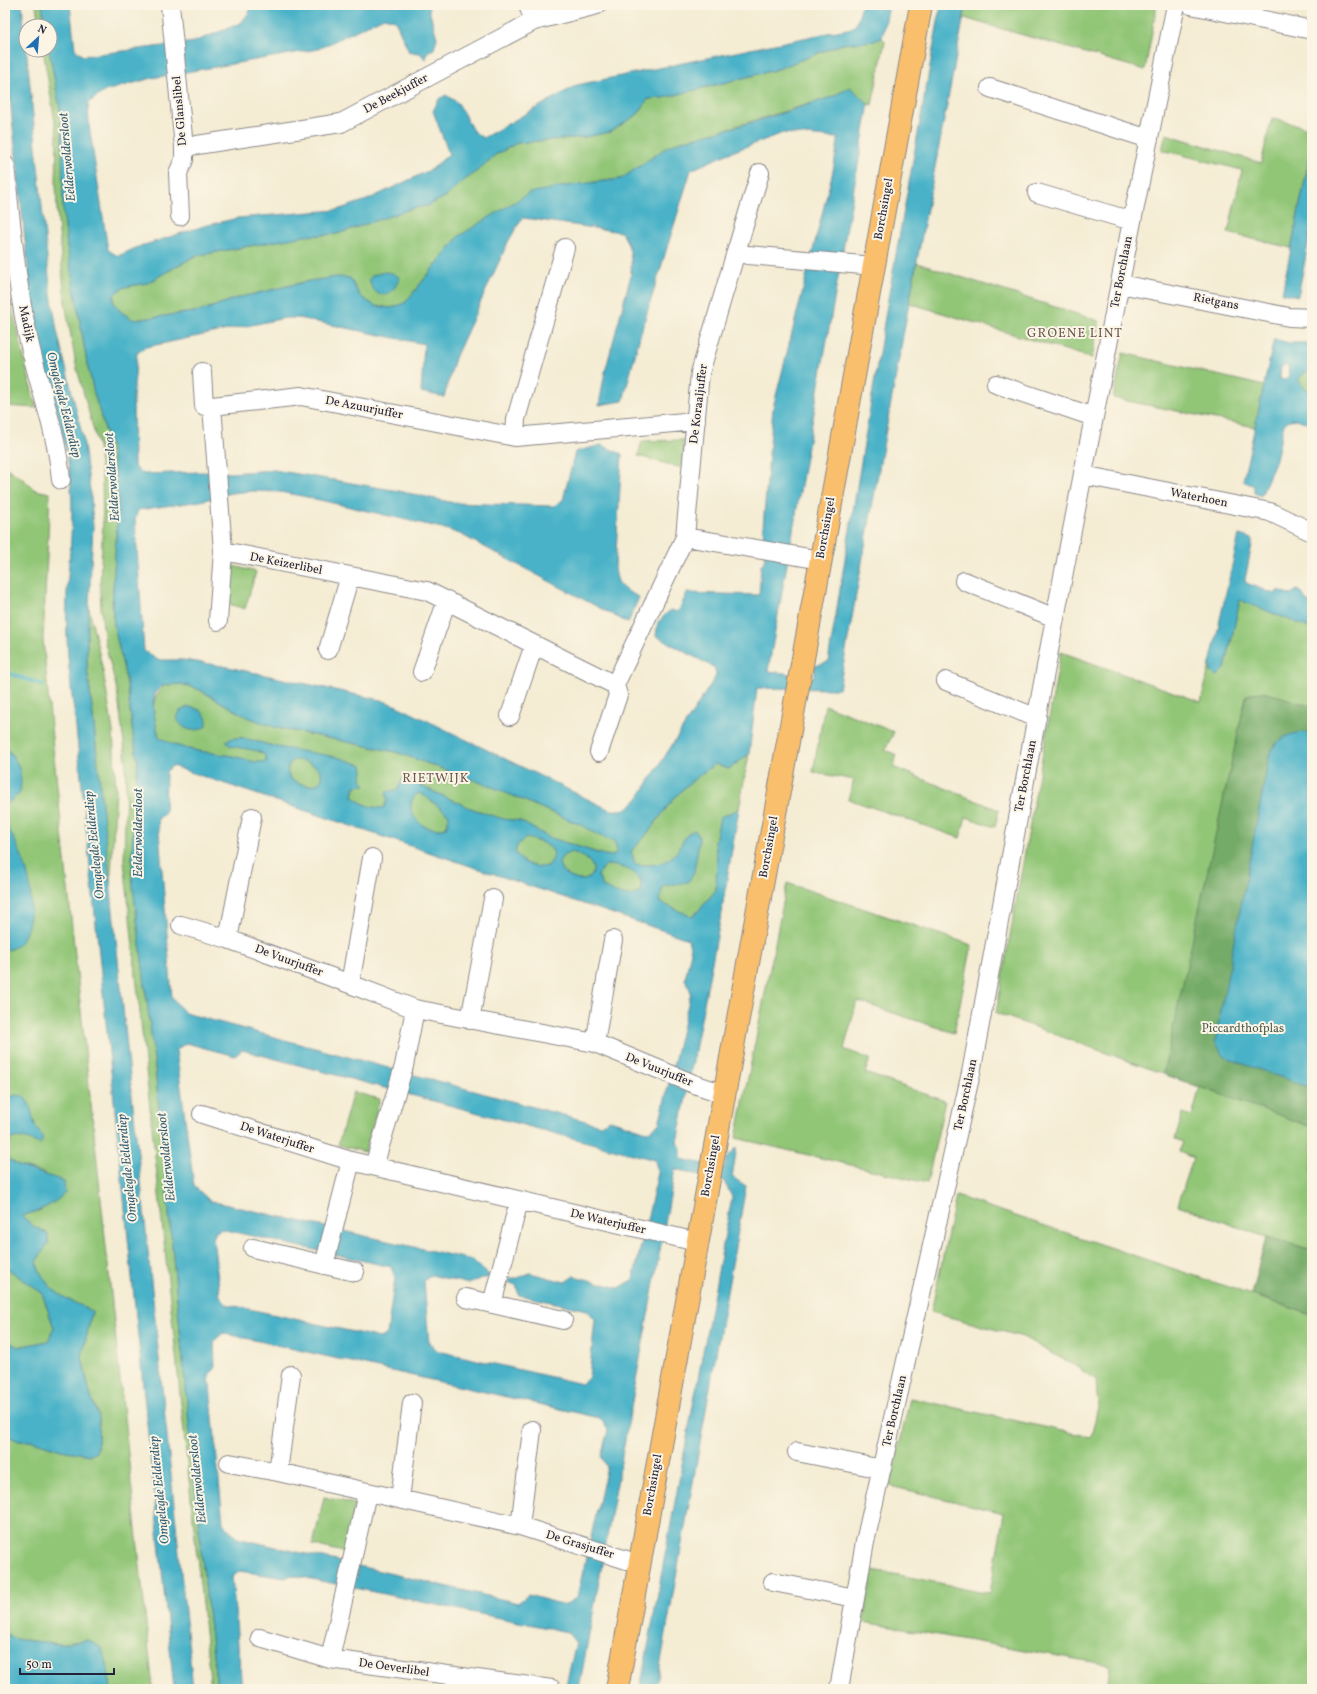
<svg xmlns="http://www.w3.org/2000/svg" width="1317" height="1694" viewBox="0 0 1317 1694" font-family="Vollkorn,serif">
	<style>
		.green { fill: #92c677; stroke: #5a7459 }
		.forest { fill: #75ab68; stroke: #4c6652 }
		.water { fill: #4ab2c8; stroke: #366a82; fill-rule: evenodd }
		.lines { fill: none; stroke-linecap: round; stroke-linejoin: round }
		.stream { stroke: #4ab2c8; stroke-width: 3.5 }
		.minor-casing { stroke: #8b8787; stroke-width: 20 }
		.major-casing { stroke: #8b8787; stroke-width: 24 }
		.minor { stroke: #fff; stroke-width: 18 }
		.major { stroke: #f9bf6d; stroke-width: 22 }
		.labels { text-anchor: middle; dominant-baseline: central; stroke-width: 4; stroke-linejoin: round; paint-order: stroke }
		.street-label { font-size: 12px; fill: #22223b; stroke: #fcf5e5 }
		.park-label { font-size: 12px; fill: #495b50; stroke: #fcf5e5 }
		.water-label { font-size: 13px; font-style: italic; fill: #325c73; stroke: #fcf5e5 }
		.neighbourhood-label { font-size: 13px; letter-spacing: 1px; fill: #695550; stroke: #fcf5e5 }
	</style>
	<rect width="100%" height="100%" fill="#fcf5e5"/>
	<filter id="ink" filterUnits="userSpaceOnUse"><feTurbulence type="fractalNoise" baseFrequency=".025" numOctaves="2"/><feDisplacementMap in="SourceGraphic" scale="8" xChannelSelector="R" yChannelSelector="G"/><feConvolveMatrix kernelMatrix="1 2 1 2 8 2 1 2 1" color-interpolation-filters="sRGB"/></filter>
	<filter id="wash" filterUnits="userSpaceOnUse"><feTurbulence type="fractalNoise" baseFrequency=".012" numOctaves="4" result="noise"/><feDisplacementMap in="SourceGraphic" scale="16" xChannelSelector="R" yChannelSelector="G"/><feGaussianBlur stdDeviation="0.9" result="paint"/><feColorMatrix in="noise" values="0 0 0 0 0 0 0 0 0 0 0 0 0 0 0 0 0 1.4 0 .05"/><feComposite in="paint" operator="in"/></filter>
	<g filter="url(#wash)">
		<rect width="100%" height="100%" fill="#f4ecd3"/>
		<path class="green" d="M36,5H42L45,26H39Z
			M966,5H1157L1145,70L964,18Z
			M882,38L885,41L872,105L868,104L850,87L832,97L667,147L621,179L594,182L459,236L405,303L391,308L375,306L360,296L350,278L309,281L237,298L201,311L134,320L121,312L114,303V295L118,291L125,287L147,283L195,256L304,236L337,234L413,208L427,206L447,196L459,184L476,172L495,155L517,143L585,137L610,132L638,114L648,99L663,98L775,70L842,44L874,41Z
			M43,50H49L60,109L62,137L63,208L67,246L87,363L94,393L110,446L115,475L118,501L112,607L114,625L127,684L133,736L138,761L133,813L132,878L155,1067L201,1550L217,1689H211L124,861L126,785L125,751L117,690L105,643L101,610L100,585L103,519L102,480L98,446L76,365L65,302L57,210L56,184L57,134Z
			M1272,118L1312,129V146L1291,248L1228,233L1242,170L1162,150L1166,134L1261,163Z
			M917,263L1099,321L1092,358L909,303Z
			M5,296L11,299L14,316L36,408L5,406Z
			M1123,353L1264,386L1255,427L1113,398Z
			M1312,370V391L1306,389L1300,383L1299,378L1306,372Z
			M684,440L682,468L638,456L642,441Z
			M5,467L23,479L35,490L50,493L43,639L52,738L153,1689H111L106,1659L100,1647L87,1640L59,1644L15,1639L5,1633V1432L8,1436L19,1441H33L61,1450L91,1455L96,1452L98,1442L99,1419L90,1394L82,1357L92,1312C64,1297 48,1294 36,1262L48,1243V1234L33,1226L21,1216L42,1210L44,1173L19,1166L7,1158L6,1149L10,1139C20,1135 26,1138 35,1142L40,1131L35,1127L33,1117L7,1100V1106L5,1113V950H10L19,852L5,823V805L20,793L13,755L5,747Z
			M230,565L256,572L245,609L223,602Z
			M1240,599L1312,629V1250L1257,1234L1178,1205L1193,1158L1179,1152L1183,1142L1175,1139L1183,1113L1192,1116L1200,1087L996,1013L1061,652L1201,702L1210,664L1211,672L1225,669Z
			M88,604L103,671L113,731L116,790L110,890L93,716L87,668Z
			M181,684L198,689L247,717L274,727L396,752L490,786L581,825L596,834L615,842L617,850L614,856L604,855L548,837L520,821L503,819L470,808L403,778L398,789L387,800L384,808C371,808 362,805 353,796C355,785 360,782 363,771L244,738H233L226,741C239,746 253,748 265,755L267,761C254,764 249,760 237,757C207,751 186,753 159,737C154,715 147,702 165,685Z
			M825,705L894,732L885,750L897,755L893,767L999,810L995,827L966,817L960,838L848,799L854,780L813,772Z
			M749,754L739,809L720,818L715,842L717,857L716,890L693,917L659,902L663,886L674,883L695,830C684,834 685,840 679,848C670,865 652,867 635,864L631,851C648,836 658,818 672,801C684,786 700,775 715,764L729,769Z
			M293,759C305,760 312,763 321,771L322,780C312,790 301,784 290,779C286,771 287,766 293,759Z
			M419,793L433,802L449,814L448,822L445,829C438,829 432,829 426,827C412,821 403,802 419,793Z
			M526,838C540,841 565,848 548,866C535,869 521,864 515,852L518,844Z
			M572,852C607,863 593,889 570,877C564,873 561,871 559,863C561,856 564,854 572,852Z
			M606,865C626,866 641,868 642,892C628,900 616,893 603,887L598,876L601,869Z
			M787,883L972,945L954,1033L857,1001L844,1049L870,1059L865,1073L945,1101L927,1183L736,1138Z
			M353,1092L380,1099L365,1152L338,1145Z
			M956,1196L1312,1315V1689H1107L1110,1665L863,1622L873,1570L990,1593L1004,1513L890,1486L910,1398L1091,1437L1098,1408L1096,1380L1077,1367L1023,1337L931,1312Z
			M5,1267L42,1293L54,1328L48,1341L18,1347L5,1340Z
			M324,1497L355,1504L344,1552L313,1545Z"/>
		<path class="forest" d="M1262,692L1279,696L1312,707V734L1302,732L1224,1056L1312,1088V1127L1163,1074L1246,696L1253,693Z
			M1266,1237L1312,1250V1315L1251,1294Z"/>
		<path class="water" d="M5,5H22L50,287L57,331L83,438L91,498L93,527L87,644V668L93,716L193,1689H174L75,718C69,677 65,634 67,592C69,557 74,521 71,486C66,428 44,372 33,315L5,51Z
			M42,5H70L75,49L83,56L194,42L241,23L250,11L249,5H430L429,10L437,38L434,49L427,52L426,60L420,53L409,52L395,20L384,17L318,49L152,78L105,91L88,103L89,125L108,250L118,256L138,247L204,226L238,218L337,210L367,200L432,169L449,154L433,111L439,99L446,95L458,103L473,131L483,138L577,85L852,28L857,23L862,5H889L882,38L874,41L842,44L775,70L663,98L648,99L638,114L610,132L585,137L517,143L495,155L476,172L459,184L447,196L427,206L413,208L337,234L304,236L195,256L147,283L125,287L118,291L114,295V303L121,312L134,320L201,311L237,298L309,281L337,277L350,278L360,296L375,306L391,308L405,303L459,236L529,193L565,186L621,179L667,147L678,142L757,121L832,97L850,87L868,104V109L768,671L814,677L815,666L828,662L888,299L941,5H966L909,303L839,689L757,688L749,754L729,769L715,764C699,775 684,786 672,801C658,818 648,836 631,851L635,864C652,867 670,864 679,848C685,840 684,834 695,830L699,836V841L694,872L688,882L663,886L659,902L693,917L716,890L717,857L715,842L720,817L739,809L719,926L677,1143L681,1148V1159L724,1168L727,1158L737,1147L732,1177L746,1186L656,1689H640L732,1197L724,1181L675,1169L579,1689H565L576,1643L567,1632L292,1575L285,1578L240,1571L232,1577L242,1689H217L201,1550L155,1067L132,878L133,813L138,761L133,736L127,684L114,625L112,607L118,501L115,475L110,446L94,393L87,363L67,246L63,208L62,137L60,109L49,50L50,26H45ZM783,133L838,138V142L833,171L773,408L763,528L765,560L761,565L759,595L687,593L678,612L670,610L658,622L656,636L715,668L716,676L639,797C628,809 626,811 610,810L397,706L381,700L223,666L183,660H158L144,651L135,520L138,510L201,501L231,493L253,491L280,492L302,496L442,528L460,534L628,623L639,597C622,589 617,587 615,567L622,454L601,445L575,452L563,500L554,506L454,503L399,491L274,470L231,473L201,472L144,474L134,467L133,397L137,353L146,347L285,318H298L424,344L421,392L444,397L455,358L508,242L522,218L532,219L621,232C631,245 632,259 631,275L605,372L599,405L623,401L641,332L691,170L729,153ZM181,684L198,689L247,717L274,727L396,752L490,786L581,825L596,834L615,842L617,850L614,856L604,855L548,837L520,821L503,819L470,808L403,778L398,789L386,792L387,800L384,808C371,808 362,805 353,796L355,786L366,785L361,779L363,771L362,765L337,757L277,747L244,738H233L226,741L230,746L258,751L265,755L267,761C254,764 249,760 237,757C207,751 186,753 159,737C156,722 145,692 165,685C170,684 177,685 181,684ZM293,760C305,760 312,763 321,771L322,780C312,790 301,784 290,779C286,771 287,766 293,760ZM172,766L688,939L691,952L685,979L691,992L659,1124L647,1132L610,1120L600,1125L185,1013L172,998L158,819L165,813L166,772ZM419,793L433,802L449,815L448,822L445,829C438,829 432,829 426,827C413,821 403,802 419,793ZM526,838C540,841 565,848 548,866C535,869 521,864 515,852L518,844ZM572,852C607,863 593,889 570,877C564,873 561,871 559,863C561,856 565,854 572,852ZM606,865C621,866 631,868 641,880V892C628,900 616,893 603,887L598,876L601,869ZM186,1043L235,1056L242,1050L655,1160L658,1173L633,1280L619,1288L574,1276L565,1282L530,1273L518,1278H512L508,1280L510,1283L516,1285L519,1295L587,1310L595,1319L589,1377L582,1384L438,1351L429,1343L424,1281L431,1275L469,1284L481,1278H487L490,1276L472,1260L210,1201L194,1186L176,1050ZM221,1229L391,1267L395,1278L387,1334L381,1338L226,1304L220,1296L213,1238L216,1232ZM223,1333L600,1418L608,1430L601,1456L607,1467L577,1597L565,1605L528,1595L518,1603L237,1538L223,1523L209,1375L215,1369L214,1341Z
			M1312,146V224L1298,296L1282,293Z
			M385,272L392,273L399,277V279C392,299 374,301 369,279L373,275Z
			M1274,339L1289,343H1312V370L1306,372L1299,378L1300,383L1306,389L1312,391V425L1297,419L1289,420L1284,424L1276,459L1261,496L1254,493V486L1243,481ZM1285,365L1288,366L1289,377L1283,380L1280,378L1281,367Z
			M1239,535L1253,539L1245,580L1246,583L1274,594L1279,590L1290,595L1297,590L1303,594L1306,601L1312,604V629L1240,600L1225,669L1218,676L1211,672L1210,664Z
			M187,707C198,707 208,713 207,725C197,734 182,731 177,718L180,711Z
			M1303,732L1312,734V1088L1232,1060L1224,1056L1215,1042L1270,752C1279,738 1287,734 1303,732Z
			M5,747C19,762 23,773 20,793L5,805Z
			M5,823C15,839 25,861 29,880C33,900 33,948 5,950Z
			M16,1095L23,1096C33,1106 31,1113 35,1125C37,1132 47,1136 40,1144C28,1140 22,1135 11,1139L6,1149L7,1158L19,1166L64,1181L65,1193C51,1207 40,1210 22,1216L33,1226L48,1234V1243L36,1262C48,1294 64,1297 92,1311L82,1357L90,1394L99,1418L98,1442L96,1452L91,1455L61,1450L33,1441H19L8,1436L5,1432V1340L18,1347L48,1341L54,1328L42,1293L5,1267V1113L7,1106V1100L10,1097Z
			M5,1633L15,1639L59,1644L87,1640L100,1647L106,1659L111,1689H5Z"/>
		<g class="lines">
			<path class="stream" d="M5,672L43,685"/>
		</g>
	</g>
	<g filter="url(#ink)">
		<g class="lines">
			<g class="minor-casing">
				<path id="minor" d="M170,5L184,147V160L178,173L180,216
					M528,5L534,21
					M1191,5L1312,30
					M990,88L1149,139
					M184,147L341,123L534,21L597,5
					M5,165C11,222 16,281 28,337C38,385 57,431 61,480
					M1037,193L1132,221
					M736,252L760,173
					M1120,284L1289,317L1312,318
					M202,372L204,406H212L223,551L427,591L615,685L685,537L821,560
					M996,384L1094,417
					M212,406L301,396L515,437L696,421
					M515,437L516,419L565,248
					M1083,475L1270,512L1312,532
					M685,537L700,373L736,252L748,255L874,266
					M964,581L1055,618
					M218,621L223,551
					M328,650L350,576
					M422,672L447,600
					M946,681L1037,718
					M510,716L534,645
					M599,752L618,695L615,685
					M181,925L228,939L350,984L415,1009L595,1043L694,1084L724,1094
					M228,939L252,817
					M350,984L372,858
					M470,1020L493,899
					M595,1043L613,940
					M202,1114L351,1161L697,1242
					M374,1166L404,1066L415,1009
					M253,1248L355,1272
					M324,1265L351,1161
					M466,1298L563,1320
					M492,1304L519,1201
					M797,1452L882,1469
					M229,1463L278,1472L520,1526L639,1564
					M278,1472L291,1375
					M400,1499L412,1403
					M520,1526L532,1430
					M773,1582L855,1598
					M260,1638L330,1659L552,1689
					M330,1659L367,1493
					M839,1689L865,1542L971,1073L1055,618L1132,221L1176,5"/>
			</g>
			<g class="major-casing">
				<path id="major" d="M617,1689L921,5"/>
			</g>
			<use href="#minor" class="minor"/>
			<use href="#major" class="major"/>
		</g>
	</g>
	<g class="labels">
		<g class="street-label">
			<text transform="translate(396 94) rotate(-28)">De Beekjuffer</text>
			<text transform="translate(180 111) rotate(-95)">De Glanslibel</text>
			<text transform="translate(884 209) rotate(-80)">Borchsingel</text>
			<text transform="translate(1122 272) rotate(-79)">Ter Borchlaan</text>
			<text transform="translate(1216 302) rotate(11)">Rietgans</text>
			<text transform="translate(26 324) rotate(78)">Madijk</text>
			<text transform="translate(699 404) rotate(-83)">De Koraaljuffer</text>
			<text transform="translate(364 408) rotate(11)">De Azuurjuffer</text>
			<text transform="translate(1199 498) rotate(11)">Waterhoen</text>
			<text transform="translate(826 528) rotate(-80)">Borchsingel</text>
			<text transform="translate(286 564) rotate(11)">De Keizerlibel</text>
			<text transform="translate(1026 776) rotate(-79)">Ter Borchlaan</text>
			<text transform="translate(769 847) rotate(-80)">Borchsingel</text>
			<text transform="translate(289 961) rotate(20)">De Vuurjuffer</text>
			<text transform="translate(659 1070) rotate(22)">De Vuurjuffer</text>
			<text transform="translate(966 1095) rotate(-78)">Ter Borchlaan</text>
			<text transform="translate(277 1138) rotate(18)">De Waterjuffer</text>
			<text transform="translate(711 1166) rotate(-80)">Borchsingel</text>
			<text transform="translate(608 1222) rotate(13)">De Waterjuffer</text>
			<text transform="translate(895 1411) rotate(-77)">Ter Borchlaan</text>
			<text transform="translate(653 1485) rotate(-80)">Borchsingel</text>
			<text transform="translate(580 1545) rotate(17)">De Grasjuffer</text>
			<text transform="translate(394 1668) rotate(8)">De Oeverlibel</text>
		</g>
		<g class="park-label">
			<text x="1243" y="1029">Piccardthofplas</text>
		</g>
		<g class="water-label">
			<text transform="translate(68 157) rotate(-95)">Eelderwoldersloot</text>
			<text transform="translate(63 405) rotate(76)">Omgelegde Eelderdiep</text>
			<text transform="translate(113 477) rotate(-94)">Eelderwoldersloot</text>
			<text transform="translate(139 833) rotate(-90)">Eelderwoldersloot</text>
			<text transform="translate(95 845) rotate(-96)">Omgelegde Eelderdiep</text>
			<text transform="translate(167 1157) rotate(-96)">Eelderwoldersloot</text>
			<text transform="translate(128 1168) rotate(-96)">Omgelegde Eelderdiep</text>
			<text transform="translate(198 1479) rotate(-96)">Eelderwoldersloot</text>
			<text transform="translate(160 1490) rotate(-96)">Omgelegde Eelderdiep</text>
		</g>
		<g class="neighbourhood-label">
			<text x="1075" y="334">GROENE LINT</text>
			<text x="436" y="779">RIETWIJK</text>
		</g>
	</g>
	<rect width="1317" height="1694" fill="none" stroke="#fcf5e5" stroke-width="20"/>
	<g transform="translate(38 38) rotate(26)"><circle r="19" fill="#fcf5e5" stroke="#a5a1a1"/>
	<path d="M0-3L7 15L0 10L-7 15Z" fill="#1f6fb2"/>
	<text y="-6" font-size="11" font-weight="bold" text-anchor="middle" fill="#22223b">N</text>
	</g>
	<path d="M20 1668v6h94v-6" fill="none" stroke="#22223b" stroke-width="2"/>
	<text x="26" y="1668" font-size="12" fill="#22223b" stroke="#fcf5e5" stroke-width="3" paint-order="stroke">50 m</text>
</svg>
